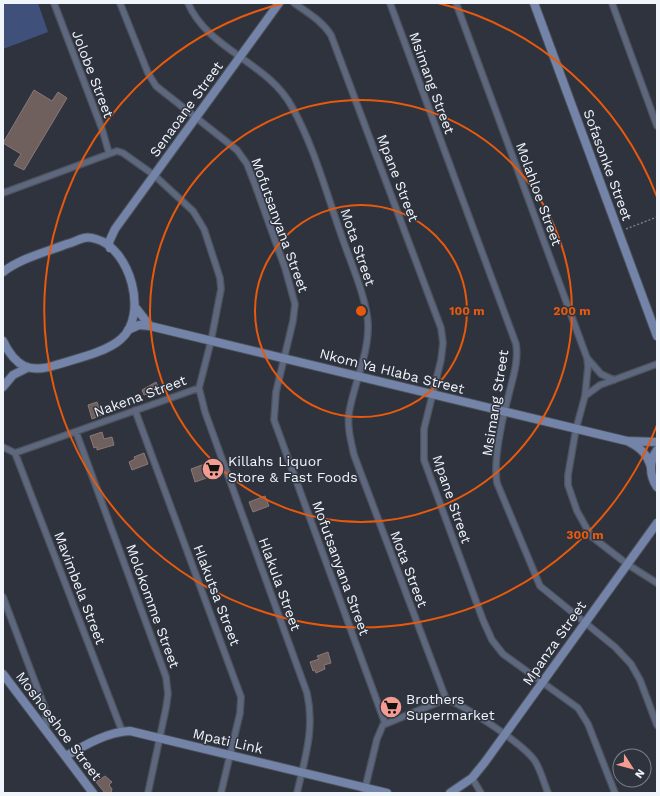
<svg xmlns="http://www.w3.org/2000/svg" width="660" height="796" viewBox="0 0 660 796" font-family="'Work Sans',sans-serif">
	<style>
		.green { fill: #3f517b }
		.building { fill: #70605d; stroke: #897876 }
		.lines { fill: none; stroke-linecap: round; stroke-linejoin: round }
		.street-casing { stroke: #4d525c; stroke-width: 8 }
		.secondary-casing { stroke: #4d525c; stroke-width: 10 }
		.path { stroke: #787d86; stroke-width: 1.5; stroke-dasharray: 2 2; stroke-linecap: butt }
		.street { stroke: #5d677e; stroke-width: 5.5 }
		.secondary { stroke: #7484a8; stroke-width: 8 }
		.ring { fill: none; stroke: #e8590c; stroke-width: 2 }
		.labels { text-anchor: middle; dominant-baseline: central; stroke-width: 3; stroke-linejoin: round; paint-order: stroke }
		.street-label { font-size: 14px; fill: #f0f4fb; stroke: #2e333e }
		.poi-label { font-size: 14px; fill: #f0f4fb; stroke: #2e333e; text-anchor: start }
		.centre { fill: #e8590c; stroke: #2e333e; stroke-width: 2 }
		.ring-label { font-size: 12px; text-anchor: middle; font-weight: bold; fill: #e8590c; stroke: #2e333e; stroke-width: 3; stroke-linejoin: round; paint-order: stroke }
	</style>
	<rect width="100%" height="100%" fill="#2e333e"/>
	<path class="green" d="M3,3H38L48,32L3,49Z"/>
	<path class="building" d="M34,90L52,101L58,92L67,98L24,170L14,165L21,154L3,143Z
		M156,382L160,393L152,396L151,393L144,395L142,390Z
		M97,402L102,415L92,419L88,405Z
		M102,432L104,439L112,437L114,445L97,450V447L94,448L90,436Z
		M144,453L148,464L132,470L129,462L135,459L134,457Z
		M213,461L218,474L195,482L191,469Z
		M265,496L269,506L253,512L249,502Z
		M328,652L331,663L324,665L325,669L316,673L315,670L313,671L310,662L319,659L317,656Z
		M394,699L399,711L389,717L383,703Z
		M105,776L112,782L109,785L112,789L111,793H105L96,782Z"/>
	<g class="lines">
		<g class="street-casing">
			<path id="street" d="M54,3L102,129L109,153
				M120,3L148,73L156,86L237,150L247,164L254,182L285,268L295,304L293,321L276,392L274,420L385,723
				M188,3C208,50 268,62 292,107C315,148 327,196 343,240C351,263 367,300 368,324C369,354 354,383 349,413C347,427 351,441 354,455L446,699
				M294,3C308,13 322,21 331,35L441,328L443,343L441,360L424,429V460L483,620L492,640L503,654L578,708L588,724L615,793
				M390,3L516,344C519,362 512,380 508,398C502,419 493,462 497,483L540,586L615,647L631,664L640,680L657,725
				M456,3L587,358L588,367L585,396
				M612,3L657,126
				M3,193L117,151L123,153L154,175L193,211L204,229L220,278L221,289L211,341L199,388L205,412L307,693C315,729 305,758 297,793
				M587,358L601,374L614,380
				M657,364L600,385L585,396L576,429L568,475V485L577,511L591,536L627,564L657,583
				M135,410L241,697L240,713L221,793
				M76,432L166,677L168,694L166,708L148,793
				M3,447L15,453L199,388
				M15,453L122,731
				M3,597L46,711V729
				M472,778L481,793
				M364,793L377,739L383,725L446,699C467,707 522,743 535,761C541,771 544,783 548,793"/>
		</g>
		<g class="secondary-casing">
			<path id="secondary" d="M534,3L657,336
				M110,248L109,242L115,229L279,3
				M3,272C21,258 46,252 67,244C73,243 79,239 84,238C88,237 93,238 96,239C130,248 149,315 121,339C107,352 75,359 56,365C29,374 15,366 3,341
				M136,308L150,326
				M128,330L139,325L150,326L627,441L657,442
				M3,387L13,375L27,368
				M629,442C641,448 647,454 651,467
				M657,450C649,461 649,475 657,487
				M3,674L93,793
				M66,756C85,745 107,732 130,731L387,793
				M450,793L472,778L485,762L657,523"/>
		</g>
		<path class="path" d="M626,229L657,217"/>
		<use href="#street" class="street"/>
		<use href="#secondary" class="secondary"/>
	</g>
	<g class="ring">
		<circle cx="361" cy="311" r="106"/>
		<circle cx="361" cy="311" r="211"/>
		<path d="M657 425A317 317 0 1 1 284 3M438 3A317 317 0 0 1 657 197"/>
	</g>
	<defs>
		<g id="supermarket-disc" transform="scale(1.15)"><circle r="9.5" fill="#f59c92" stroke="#2e333e"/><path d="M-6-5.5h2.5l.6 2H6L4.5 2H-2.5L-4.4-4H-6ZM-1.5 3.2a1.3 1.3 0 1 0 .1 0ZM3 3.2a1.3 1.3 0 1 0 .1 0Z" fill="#111"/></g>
	</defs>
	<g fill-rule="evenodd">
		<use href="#supermarket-disc" x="213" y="469"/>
		<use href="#supermarket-disc" x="391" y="707"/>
	</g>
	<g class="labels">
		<g class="street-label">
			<text transform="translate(93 74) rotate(69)">Jolobe Street</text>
			<text transform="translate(432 83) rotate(70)">Msimang Street</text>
			<text transform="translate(186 109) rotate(-54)">Senaoane Street</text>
			<text transform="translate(608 165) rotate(70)">Sofasonke Street</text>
			<text transform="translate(398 178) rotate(69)">Mpane Street</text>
			<text transform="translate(539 194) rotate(70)">Molahloe Street</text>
			<text transform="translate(280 225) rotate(70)">Mofutsanyana Street</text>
			<text transform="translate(358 247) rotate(71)">Mota Street</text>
			<text transform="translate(392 371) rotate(14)">Nkom Ya Hlaba Street</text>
			<text transform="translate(140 396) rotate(-20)">Nakena Street</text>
			<text transform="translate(495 403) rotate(-81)">Msimang Street</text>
			<text transform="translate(452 499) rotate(71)">Mpane Street</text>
			<text transform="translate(341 568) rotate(70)">Mofutsanyana Street</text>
			<text transform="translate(409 569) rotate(69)">Mota Street</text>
			<text transform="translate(280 584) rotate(70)">Hlakula Street</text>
			<text transform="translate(80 588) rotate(69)">Mavimbela Street</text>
			<text transform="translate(217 595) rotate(69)">Hlakutsa Street</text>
			<text transform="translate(153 606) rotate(70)">Molokomme Street</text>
			<text transform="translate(554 643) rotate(-55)">Mpanza Street</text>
			<text transform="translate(59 726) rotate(53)">Moshoeshoe Street</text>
			<text transform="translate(228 741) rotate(13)">Mpati Link</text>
		</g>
		<g class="poi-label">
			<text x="228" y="461">Killahs Liquor<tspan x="228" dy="16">Store &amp; Fast Foods</tspan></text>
			<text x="406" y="699">Brothers<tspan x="406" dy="16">Supermarket</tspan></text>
		</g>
	</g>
	<circle cx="361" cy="311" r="6" class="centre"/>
	<g class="ring-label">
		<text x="467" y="315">100 m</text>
		<text x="572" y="315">200 m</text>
		<text x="585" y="539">300 m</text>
	</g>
	<rect width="660" height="796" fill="none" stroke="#f0f4fb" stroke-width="8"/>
	<g transform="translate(632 768) rotate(126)"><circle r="19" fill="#2e333e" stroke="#7c808a"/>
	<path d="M0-3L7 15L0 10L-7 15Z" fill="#f59c92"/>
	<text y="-6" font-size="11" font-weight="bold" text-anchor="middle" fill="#f0f4fb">N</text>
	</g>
</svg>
